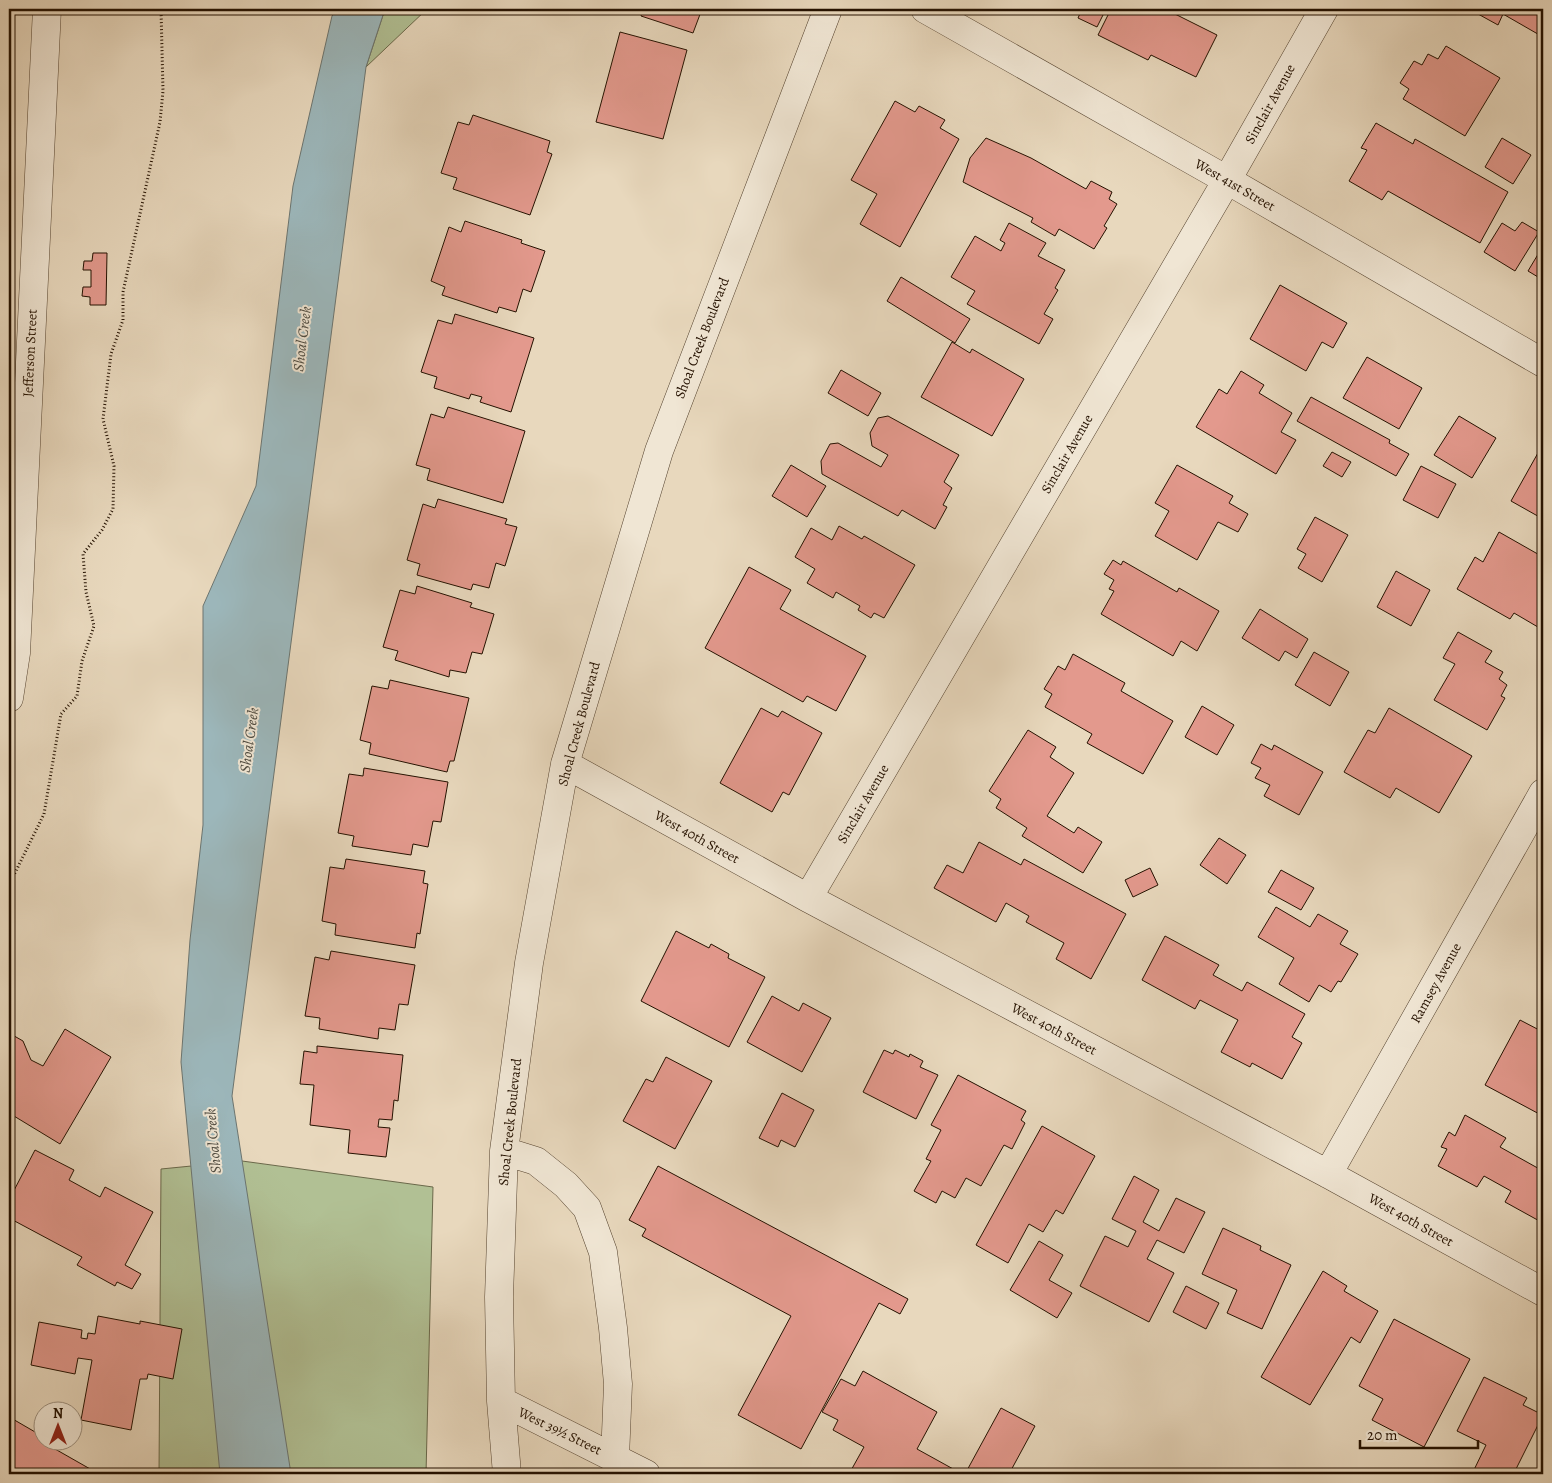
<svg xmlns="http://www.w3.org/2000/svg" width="1552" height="1483" viewBox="0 0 1552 1483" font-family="Alegreya,serif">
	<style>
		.green { fill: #b1c094; stroke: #6a684a }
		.water { fill: #9cb7bb; stroke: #6c7570 }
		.building { fill: #e3998d; stroke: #241100 }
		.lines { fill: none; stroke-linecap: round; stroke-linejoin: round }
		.minor-casing { stroke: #55432f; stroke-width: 29 }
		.path { stroke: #241100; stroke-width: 3; stroke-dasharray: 1 2.5; stroke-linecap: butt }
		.minor { stroke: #f0e6d4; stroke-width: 28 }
		.labels { text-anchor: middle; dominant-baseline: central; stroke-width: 4; stroke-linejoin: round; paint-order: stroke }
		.street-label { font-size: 14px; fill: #241100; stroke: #f0e6d4 }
		.water-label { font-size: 15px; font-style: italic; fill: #4e4b41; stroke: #f0e6d4 }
	</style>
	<rect width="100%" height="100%" fill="#e8d8bd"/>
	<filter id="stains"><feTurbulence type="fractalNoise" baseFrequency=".004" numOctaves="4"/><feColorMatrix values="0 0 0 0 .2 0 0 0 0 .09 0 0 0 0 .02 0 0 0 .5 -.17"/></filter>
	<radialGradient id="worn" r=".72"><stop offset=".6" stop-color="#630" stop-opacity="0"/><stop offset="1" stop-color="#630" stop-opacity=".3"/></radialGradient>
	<path class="green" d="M385,9H427L366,67Z
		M242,1161L433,1187L426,1474H159L161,1169Z"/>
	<path class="water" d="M337,9H385L366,67L232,1096L291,1474H220L181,1062L190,940L203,825V606L256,486L293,186L332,16Z"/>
	<path class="building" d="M643,9H702L693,33L641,16Z
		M1082,9H1106L1097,27L1078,18Z
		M1111,9H1173L1171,12L1217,35L1196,77L1151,55L1148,60L1098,35Z
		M1469,9H1543V37L1503,14L1498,25Z
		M620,32L687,50L663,139L596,122Z
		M1446,46L1500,78L1465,136L1403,99L1409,89L1400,83L1414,61L1422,65L1428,54L1438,59Z
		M895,101L915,112L919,106L945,120L940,128L959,139L900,247L860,224L877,194L851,180Z
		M473,115L550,141L547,152L552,154L530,215L453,189L457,178L441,173L458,122L469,125Z
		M1376,123L1413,144L1415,139L1508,192L1480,243L1388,191L1382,200L1349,181L1367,150L1361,148Z
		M986,138L1031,158L1086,189L1091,181L1112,192L1109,199L1117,204L1104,226L1107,228L1094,249L1059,229L1055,236L1031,222L1033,218L963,182L970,158Z
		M1502,138L1531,155L1513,184L1485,167Z
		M465,221L522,240L521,243L545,251L531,292L523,289L516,312L499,307L497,313L442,295L445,287L431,281L449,227L461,232Z
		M1522,222L1539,232L1515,271L1484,252L1502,223L1515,231Z
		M1009,223L1046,243L1038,256L1065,270L1055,288L1058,290L1044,314L1053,319L1039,344L967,304L975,291L951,277L975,236L1001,251L1005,243L1000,240Z
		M1543,246V280L1528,271Z
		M93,253H107L106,305H90V297L82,296L83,287H91V270H83L84,261H92Z
		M901,277L970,319L955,343L887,301Z
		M1280,285L1347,323L1333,348L1322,342L1306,371L1250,339Z
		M455,314L534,338L511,412L480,402L482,397L471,394L469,399L434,388L437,377L421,372L438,320L452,324Z
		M952,342L970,353L972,349L1024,379L992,436L921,397Z
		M1367,357L1422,388L1399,429L1343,398Z
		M841,370L881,393L868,416L828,393Z
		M1241,371L1264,385L1259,393L1292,413L1281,432L1296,440L1276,474L1196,427L1219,389L1227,394Z
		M1311,397L1390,440L1389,443L1409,454L1396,476L1297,421Z
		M448,407L525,431L503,503L427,480L430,469L416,465L431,414L444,418Z
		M888,416L959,455L944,482L952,488L943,505L947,507L935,529L902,510L898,516L822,474L821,461L830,444L838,443L881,467L888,455L872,446L870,433L878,418Z
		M1459,416L1496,438L1472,478L1434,455Z
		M1543,444V519L1511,501Z
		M1332,452L1351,462L1342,477L1323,466Z
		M791,465L826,486L807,517L772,496Z
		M1177,465L1233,496L1229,503L1248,514L1238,532L1218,522L1197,560L1155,536L1169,511L1155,503Z
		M1421,466L1456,484L1438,518L1403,500Z
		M438,499L507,519L505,524L517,527L505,566L496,563L489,588L473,584L471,590L417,575L420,564L407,560L423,504L435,508Z
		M1315,517L1348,535L1322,582L1298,568L1306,554L1297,549Z
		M839,526L862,539L864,536L915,565L884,618L874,613L871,618L858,610L860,606L836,592L833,598L807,583L815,569L795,557L811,528L832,540Z
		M1499,532L1543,557V630L1514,613L1510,619L1457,589L1475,557L1483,562Z
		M1113,560L1121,565L1123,561L1177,592L1179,588L1219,611L1197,651L1181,641L1173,656L1101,614L1114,591L1109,589L1114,580L1104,574Z
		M749,567L791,590L780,609L866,656L836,711L807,696L803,702L705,648Z
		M1396,571L1430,590L1411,626L1377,607Z
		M417,586L472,603L470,607L494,614L482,654L472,652L466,673L450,670L449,677L395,660L398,651L383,647L400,590L415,594Z
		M1260,609L1308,639L1297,658L1285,651L1279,661L1242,638Z
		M1458,632L1492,651L1485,662L1503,672L1499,679L1507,685L1501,696L1505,698L1487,730L1434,700L1455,664L1443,658Z
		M1314,652L1349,672L1330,706L1295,685Z
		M1073,654L1125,683L1121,691L1173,721L1143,774L1087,743L1092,734L1045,707L1052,694L1044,689L1058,666L1065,670Z
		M390,680L469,698L454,761H450L447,772L369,754L371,743L360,740L372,686L388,689Z
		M1202,706L1234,725L1217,755L1185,737Z
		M761,708L778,717L782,711L822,733L789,795L783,792L772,812L720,783Z
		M1389,708L1472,756L1439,813L1396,788L1390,798L1344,772L1368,730L1375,733Z
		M1028,730L1056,747L1050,757L1074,773L1047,816L1074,833L1078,827L1102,842L1083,873L1022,836L1027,828L996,808L1001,799L989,791Z
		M1261,744L1272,750L1274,745L1323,772L1299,815L1264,796L1270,785L1255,778L1261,768L1251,763Z
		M364,768L448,782L441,822L433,821L428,847L413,844L411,855L352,846L354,836L338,833L349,774L363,776Z
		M1219,838L1246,855L1227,884L1200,865Z
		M979,842L1021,865L1024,859L1126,914L1091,979L1056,959L1064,943L1026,922L1029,916L1006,903L996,922L934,888L947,865L963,873Z
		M346,859L425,871L423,883L428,884L420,934L417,933L415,948L335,935L336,924L322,921L330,867L344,869Z
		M1150,868L1158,885L1133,897L1125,880Z
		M1281,870L1314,888L1301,910L1268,892Z
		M1276,907L1310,927L1318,914L1348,931L1340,944L1358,954L1341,982L1338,981L1331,992L1319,985L1309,1002L1279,984L1294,958L1258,937Z
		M676,931L709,948L711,944L729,954L728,958L765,977L729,1047L641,1001Z
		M1165,936L1219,965L1213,975L1242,991L1247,982L1305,1014L1292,1037L1302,1043L1282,1079L1252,1063L1250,1067L1221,1052L1238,1020L1200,1000L1195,1009L1142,980Z
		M331,951L415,965L408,1005L399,1004L395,1030L379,1028L378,1039L319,1029L320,1018L305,1016L315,957L329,960Z
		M772,996L799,1011L803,1003L831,1018L802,1072L747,1042Z
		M1520,1020L1543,1032V1116L1485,1085Z
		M65,1029L111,1057L60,1144L9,1113V1033L23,1041L31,1060L43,1066Z
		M317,1046L403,1055L398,1101L394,1100L392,1120L379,1119L378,1127L390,1128L386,1157L348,1153L350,1130L310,1125L314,1085L300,1084L304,1051L317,1053Z
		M884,1050L893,1054L895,1050L909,1057L910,1054L923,1061L920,1067L938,1075L916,1119L863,1092Z
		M666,1057L712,1081L675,1149L623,1121L646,1079L653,1082Z
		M958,1075L1026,1111L1021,1120L1025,1123L1012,1149L1004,1145L981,1186L966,1178L955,1198L942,1191L936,1203L914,1191L931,1161L926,1159L941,1130L931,1125Z
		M782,1093L814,1110L795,1147L781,1140L778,1147L759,1138Z
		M1465,1115L1506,1138L1500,1147L1543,1171V1223L1505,1202L1511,1191L1484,1176L1477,1187L1438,1166L1447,1149L1441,1147L1449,1132L1455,1136Z
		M1042,1126L1095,1156L1063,1214L1056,1210L1043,1232L1029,1224L1008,1263L976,1245Z
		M35,1150L74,1170L69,1180L100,1197L105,1187L153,1212L125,1265L141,1274L132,1289L117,1282L115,1286L77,1265L82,1257L9,1218V1200Z
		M658,1166L908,1299L900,1314L879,1303L801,1449L738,1415L791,1316L642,1236L646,1229L629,1220Z
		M1134,1176L1159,1190L1143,1222L1159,1231L1176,1198L1205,1212L1184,1253L1157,1240L1147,1259L1174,1273L1149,1322L1080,1286L1105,1236L1128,1247L1136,1231L1112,1219Z
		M1223,1228L1261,1246L1260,1250L1291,1265L1262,1329L1227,1313L1237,1290L1202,1274Z
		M1039,1241L1063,1255L1049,1280L1072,1293L1057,1318L1010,1290Z
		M1323,1271L1347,1286L1344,1291L1378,1311L1360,1343L1351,1337L1310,1405L1261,1377Z
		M1186,1286L1219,1303L1206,1329L1173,1312Z
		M98,1316L140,1324V1321L182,1329L173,1379L148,1374L147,1379H140L131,1430L81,1420L92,1360L78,1358L75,1374L31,1365L39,1322L82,1330L81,1338L87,1339L88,1333L95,1334Z
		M1394,1319L1470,1359L1424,1447L1372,1420L1383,1399L1359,1386Z
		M863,1371L937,1412L917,1449L955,1470L953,1474H849L864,1447L833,1430L838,1420L822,1412L841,1379L855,1386Z
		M1484,1377L1527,1398L1523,1405L1543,1415L1516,1469L1519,1470L1517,1474H1472L1486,1445L1457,1431Z
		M1001,1408L1035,1426L1009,1474H965Z
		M11,1418L42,1436V1440L50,1441L48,1445L99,1474H9V1422Z"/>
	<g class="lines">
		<g class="minor-casing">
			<path id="minor" d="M925,9L1227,180L1543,363
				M9,698L16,653L47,9
				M565,764L808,898L1328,1174L1543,1292
				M808,898L1227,180L1324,9
				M504,1151L536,1161L566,1185L587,1208L603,1252L613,1328L618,1384L615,1458
				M1328,1174L1543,793
				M501,1401L646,1474
				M507,1474L501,1401L499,1297L504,1151L529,963L565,764L659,451L828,9"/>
		</g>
		<path class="path" d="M9,882L11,881L44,814L61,714L77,696L82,661L94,626L86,592L83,554L102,530L113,509L114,466L103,419L111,354L123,320V292L160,122L163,91L161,9"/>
		<use href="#minor" class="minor"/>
	</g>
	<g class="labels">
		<g class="street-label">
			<text transform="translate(1270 104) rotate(-61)">Sinclair Avenue</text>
			<text transform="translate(1235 185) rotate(30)">West 41st Street</text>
			<text transform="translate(702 338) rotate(-69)">Shoal Creek Boulevard</text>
			<text transform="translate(30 353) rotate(-87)">Jefferson Street</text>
			<text transform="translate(1067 454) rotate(-60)">Sinclair Avenue</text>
			<text transform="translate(579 724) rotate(-75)">Shoal Creek Boulevard</text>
			<text transform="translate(863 804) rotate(-60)">Sinclair Avenue</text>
			<text transform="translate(697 837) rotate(29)">West 40th Street</text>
			<text transform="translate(1436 983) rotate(-61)">Ramsey Avenue</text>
			<text transform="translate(1054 1029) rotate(28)">West 40th Street</text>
			<text transform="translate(510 1122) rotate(-84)">Shoal Creek Boulevard</text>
			<text transform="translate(1411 1220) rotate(29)">West 40th Street</text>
			<text transform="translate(560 1431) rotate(26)">West 39½ Street</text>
		</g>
		<g class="water-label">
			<text transform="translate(302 339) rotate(-83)">Shoal Creek</text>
			<text transform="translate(249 740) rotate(-82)">Shoal Creek</text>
			<text transform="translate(213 1141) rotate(-95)">Shoal Creek</text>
		</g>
	</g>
	<rect width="1552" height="1483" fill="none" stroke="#e8d8bd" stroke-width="30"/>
	<rect x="10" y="10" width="1532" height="1463" fill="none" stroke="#241100" stroke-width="2.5"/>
	<rect x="15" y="15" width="1522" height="1453" fill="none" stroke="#241100"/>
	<g transform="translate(58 1426)"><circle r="24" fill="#f0e6d4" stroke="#9e917f"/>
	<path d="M0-4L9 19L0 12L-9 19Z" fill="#8f2418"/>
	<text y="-8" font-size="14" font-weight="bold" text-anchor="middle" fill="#241100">N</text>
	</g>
	<path d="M1360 1440v8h118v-8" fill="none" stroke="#241100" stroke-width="2.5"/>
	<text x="1367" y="1440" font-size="15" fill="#241100" stroke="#f0e6d4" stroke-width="4" paint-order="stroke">20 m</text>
	<rect width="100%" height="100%" filter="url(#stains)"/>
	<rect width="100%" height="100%" fill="url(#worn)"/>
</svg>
